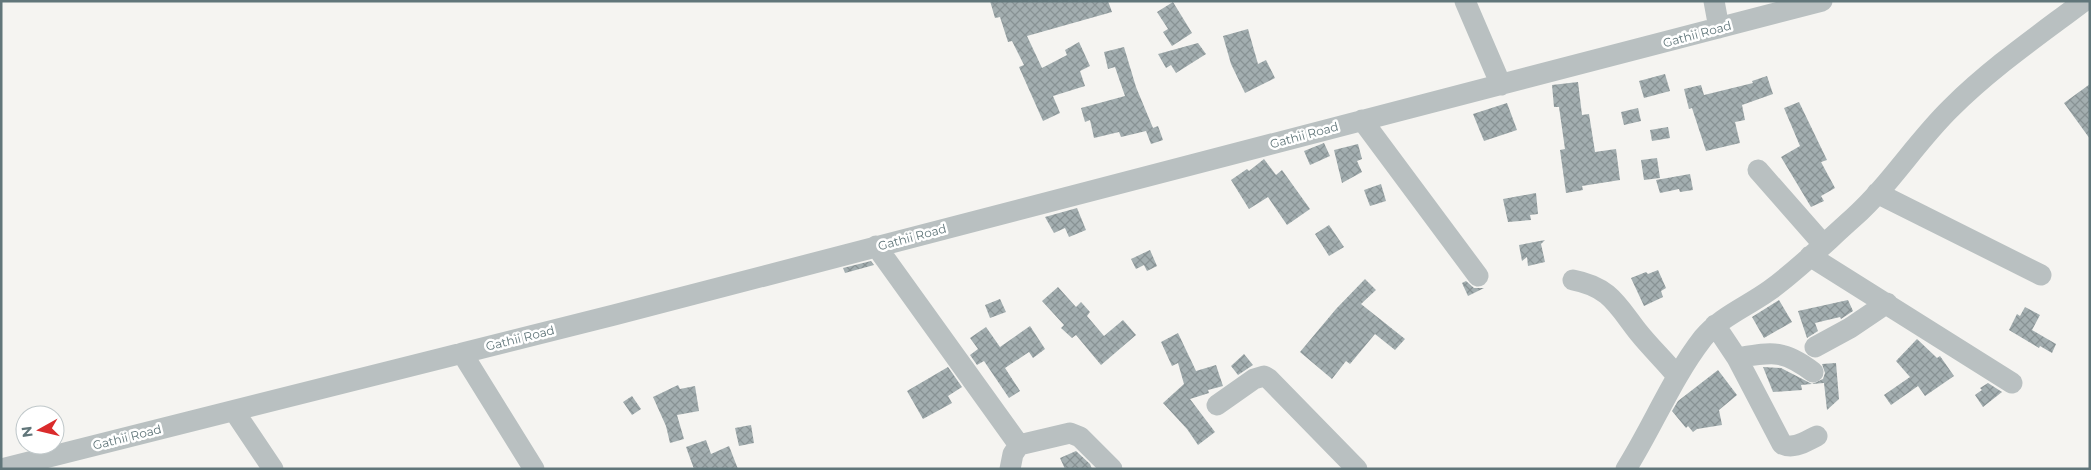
<svg xmlns="http://www.w3.org/2000/svg" width="2091" height="470" viewBox="0 0 2091 470" font-family="Montserrat,sans-serif">
	<style>
		.building { fill: url(#building-cross-hatch) }
		.lines { fill: none; stroke-linecap: round; stroke-linejoin: round }
		.minor { stroke: #b9c0c1; stroke-width: 21 }
		.labels { text-anchor: middle; dominant-baseline: central; stroke-width: 5; stroke-linejoin: round; paint-order: stroke }
		.street-label { font-size: 12px; fill: #61767a; stroke: #fff }
	</style>
	<defs>
		<pattern id="building-cross-hatch" width="8" height="8" patternUnits="userSpaceOnUse" patternTransform="scale(1.25)"><rect width="8" height="8" fill="#a3aeb0"/><path d="M0 0l8 8M0 8l8-8" fill="none" stroke="#889294"/></pattern>
	</defs>
	<rect width="100%" height="100%" fill="#f5f4f1"/>
	<path class="building" d="M990,1H1108L1112,12L1027,36L1042,68L1067,55L1065,50L1079,42L1090,66L1080,71L1085,86L1053,96L1060,113L1043,121L1019,67L1024,65L1012,41L1008,42L1000,17L995,18Z
		M1173,2L1192,33L1172,46L1163,32L1168,29L1157,12Z
		M1248,29L1258,64L1266,60L1275,78L1245,93L1231,64L1223,36Z
		M1198,43L1206,54L1176,73L1171,65L1166,68L1158,54Z
		M1124,47L1136,87L1153,128L1158,126L1163,140L1151,144L1146,131L1121,137L1119,132L1094,138L1090,120L1085,122L1081,108L1125,96L1115,67L1108,69L1104,52Z
		M1665,74L1670,91L1644,98L1639,81Z
		M1767,76L1773,94L1742,105L1745,120L1735,122L1740,143L1706,151L1692,108L1689,109L1684,89L1701,85L1704,95L1753,83L1752,81Z
		M1578,82L1582,115L1589,114L1595,152L1616,149L1620,180L1582,186L1583,190L1566,193L1560,150L1565,149L1559,107H1554L1552,85Z
		M2090,84V139L2064,103Z
		M1799,102L1827,160L1821,162L1835,188L1821,196L1824,201L1811,207L1781,157L1800,146L1784,108Z
		M1507,103L1517,130L1484,141L1473,114Z
		M1638,108L1641,121L1624,125L1621,112Z
		M1668,127L1670,138L1652,141L1650,130Z
		M1324,143L1330,156L1310,165L1304,151Z
		M1358,144L1362,159L1357,161L1362,172L1342,183L1334,150Z
		M1657,158L1660,178L1644,180L1641,160Z
		M1264,159L1276,175L1282,170L1310,209L1287,225L1268,197L1249,209L1231,180L1247,169L1249,171Z
		M1690,174L1693,190L1680,192L1679,189L1660,193L1656,180Z
		M1381,184L1386,201L1370,206L1364,190Z
		M1536,193L1538,214L1530,215L1531,220L1508,222L1503,199Z
		M1077,208L1086,230L1069,237L1065,228L1054,233L1045,217Z
		M1329,225L1344,247L1329,256L1315,234Z
		M1545,240L1541,244L1545,262L1528,266L1527,257L1522,261L1519,245Z
		M1150,250L1157,266L1147,271L1144,265L1136,269L1131,259Z
		M871,261L874,265L845,273L843,268Z
		M1658,270L1666,288L1661,291L1663,297L1644,306L1631,278L1646,272L1648,274Z
		M1365,279L1376,290L1361,304L1405,339L1395,350L1375,334L1350,364L1346,361L1332,379L1300,352L1336,309Z
		M1466,281L1474,288H1484L1468,296L1462,283Z
		M1058,287L1076,307L1081,302L1090,312L1087,316L1104,336L1123,320L1136,335L1101,365L1076,335L1072,338L1061,328L1064,325L1042,301Z
		M1000,299L1006,312L990,318L985,305Z
		M1779,300L1792,322L1764,338L1752,317Z
		M1848,300L1853,311L1841,319L1840,317L1815,323L1818,331L1807,338L1798,311Z
		M2025,307L2040,315L2032,330L2056,344L2052,353L2040,346L2039,348L2009,330L2017,314L2020,316Z
		M1030,326L1045,349L1033,358L1029,352L1005,368L1020,391L1009,398L984,361L977,365L970,355L978,349L970,338L986,327L1000,347Z
		M1178,333L1196,371L1216,365L1223,386L1208,390L1209,393L1190,399L1215,432L1198,445L1187,429L1163,403L1184,384L1178,363L1172,366L1161,342Z
		M1917,339L1937,358L1940,356L1954,376L1925,396L1918,386L1891,405L1884,395L1910,377L1896,361Z
		M1244,354L1253,365L1238,375L1231,366Z
		M1836,363L1839,399L1827,410L1824,383L1812,384L1823,379L1825,373L1822,364Z
		M948,367L962,387L948,396L952,403L923,419L907,391Z
		M1763,367L1781,368L1812,384L1801,385L1802,390L1773,392Z
		M1718,370L1737,395L1719,410L1722,425L1697,429L1693,432L1688,426L1686,428L1672,411L1678,401Z
		M1988,383L2002,392L1983,407L1975,395L1982,390L1980,388Z
		M678,385L680,389L695,386L699,411L677,415L684,439L670,443L666,426L653,397Z
		M632,396L641,409L632,415L623,402Z
		M751,425L754,443L739,446L735,428Z
		M706,440L711,454L729,446L738,469H694L686,447Z
		M1076,451L1090,464L1092,469H1065L1060,458Z"/>
	<g class="lines">
		<path class="minor" d="M1465,1L1501,85
			M1714,1L1719,28
			M1362,120L1478,276
			M1758,170L1823,244
			M1877,193L2041,275
			M876,246L1019,445
			M1810,256L2012,383
			M1573,280C1610,287 1617,305 1639,333C1651,348 1665,361 1677,376
			M1715,325L1737,358L1782,444C1794,450 1806,441 1817,436
			M1815,347L1850,328L1887,303
			M462,353L534,469
			M1737,358C1772,352 1783,349 1813,372
			M1217,405L1254,379L1264,376L1269,379L1357,469
			M234,411L273,469
			M1,469L614,315L1822,1
			M1010,469L1013,454L1019,445L1070,433L1080,437L1112,469
			M1626,469C1653,426 1672,378 1703,338C1720,317 1748,306 1770,290C1799,269 1826,242 1853,218C1890,185 1916,142 1951,108C1991,68 2039,35 2084,1"/>
	</g>
	<g class="labels">
		<g class="street-label">
			<text transform="translate(1697 34) rotate(-15)">Gathii Road</text>
			<text transform="translate(1304 135) rotate(-15)">Gathii Road</text>
			<text transform="translate(912 237) rotate(-15)">Gathii Road</text>
			<text transform="translate(520 338) rotate(-14)">Gathii Road</text>
			<text transform="translate(127 437) rotate(-14)">Gathii Road</text>
		</g>
	</g>
	<rect width="2091" height="470" fill="none" stroke="#61767a" stroke-width="5"/>
	<g transform="translate(40 430) rotate(262)"><circle r="24" fill="#ffffff" stroke="#c0c8ca"/>
	<path d="M0-4L9 19L0 12L-9 19Z" fill="#da2b2c"/>
	<text y="-8" font-size="14" font-weight="bold" text-anchor="middle" fill="#61767a">N</text>
	</g>
</svg>
